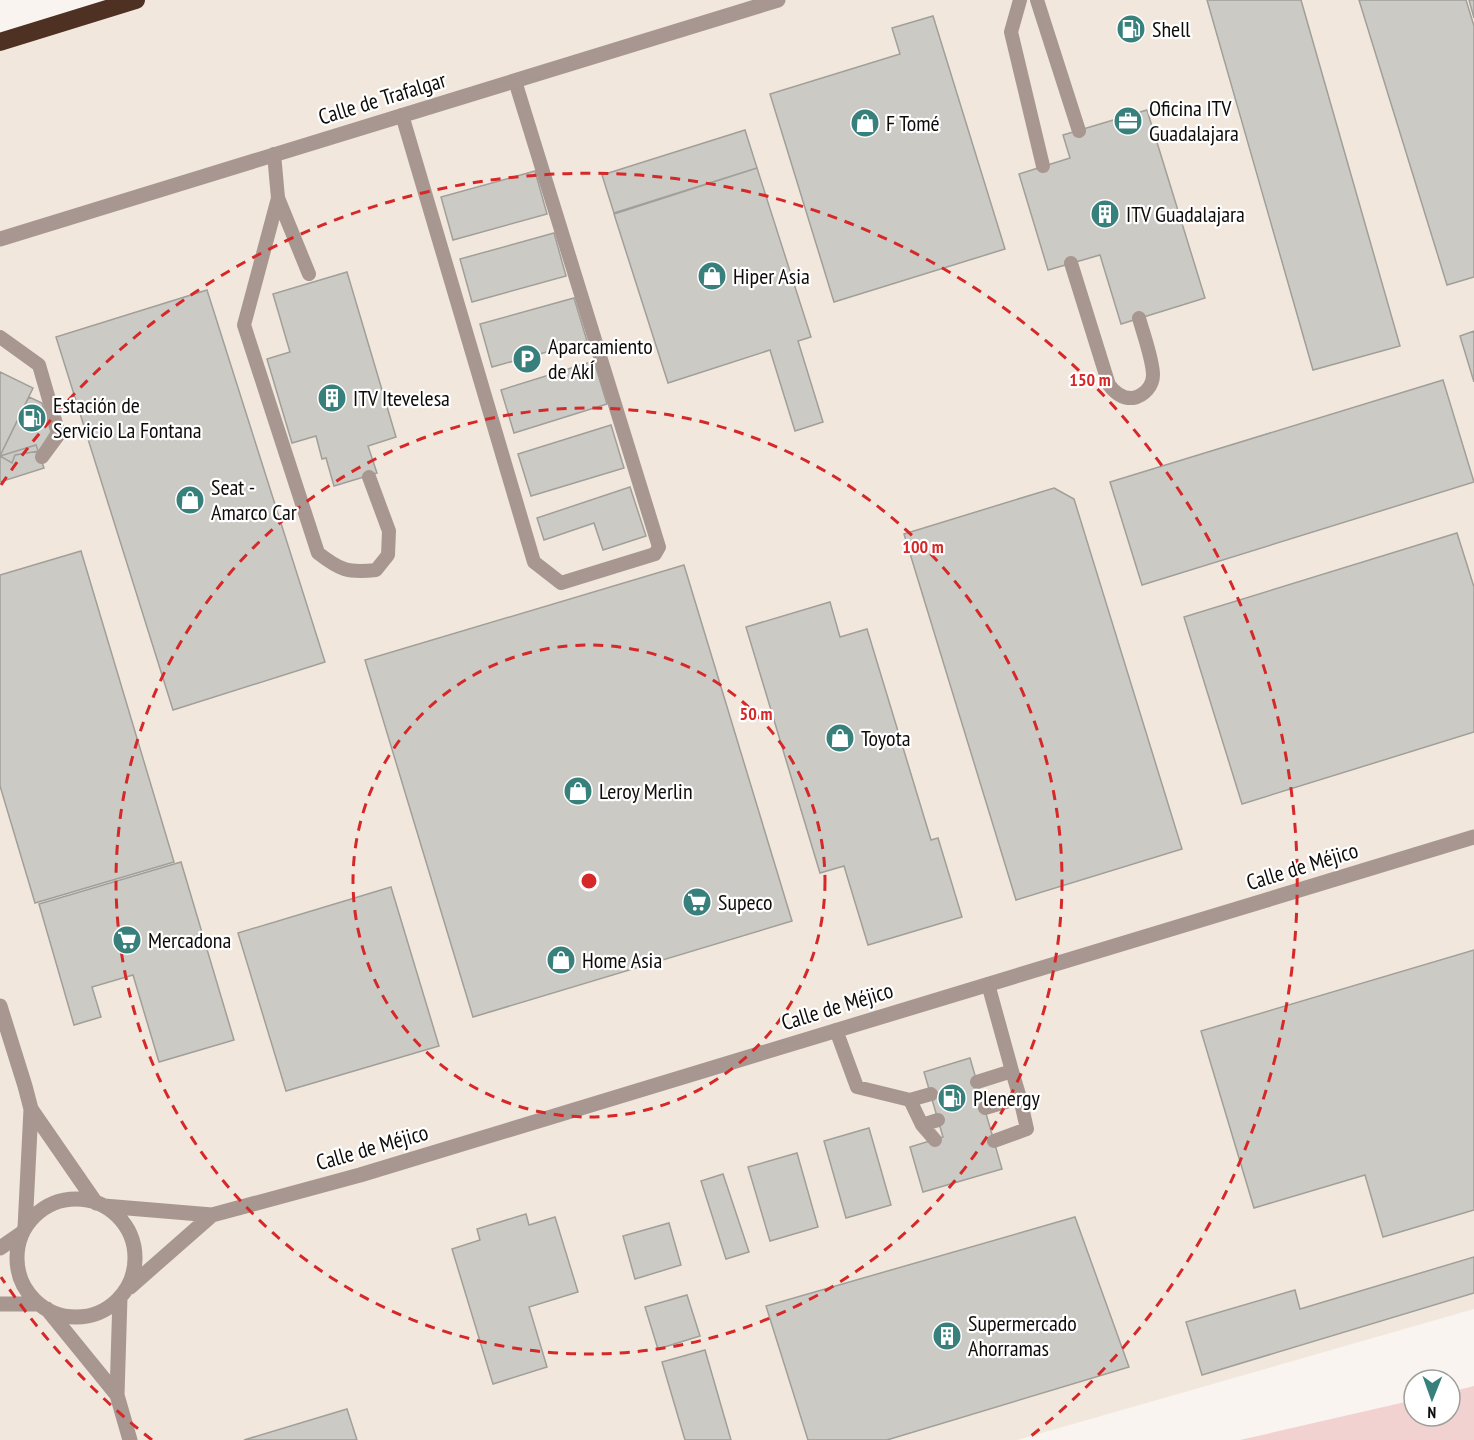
<svg xmlns="http://www.w3.org/2000/svg" width="1474" height="1440" viewBox="0 0 1474 1440" font-family="'PT Sans Narrow',sans-serif">
	<style>
		.built { fill: #f2e7dc }
		.green { fill: #f2d2d0 }
		.building { fill: #cccac4; stroke: #a09f99; stroke-width: 1.5 }
		.lines { fill: none; stroke-linecap: round; stroke-linejoin: round }
		.lane { stroke: #a79790; stroke-width: 14 }
		.street { stroke: #a79790; stroke-width: 15 }
		.highway { stroke: #4e3122; stroke-width: 18 }
		.ring { fill: none; stroke: #d62828; stroke-width: 3; stroke-dasharray: 10 8 }
		.labels { text-anchor: middle; dominant-baseline: central; stroke-width: 4.5; stroke-linejoin: round; paint-order: stroke }
		.poi-label { font-size: 22px; fill: #0e0c0a; stroke: #fff; text-anchor: start }
		.street-label { font-size: 22px; fill: #0e0c0a; stroke: #fff }
		.centre { fill: #d62828; stroke: #fff; stroke-width: 3 }
		.ring-label { font-size: 18px; text-anchor: middle; font-weight: bold; fill: #d62828; stroke: #fff; stroke-width: 4.5; stroke-linejoin: round; paint-order: stroke }
	</style>
	<rect width="100%" height="100%" fill="#f9f4ef"/>
	<path class="built" d="M143,0H1474V1309L1017,1440H0V43Z"/>
	<path class="green" d="M1474,1386V1440H1240L1414,1400V1416H1450V1392Z"/>
	<path class="building" d="M1207,0H1301L1400,346L1313,370Z
		M1359,0H1466L1474,26V277L1447,285Z
		M1469,0H1474V18Z
		M933,16L1005,249L834,302L770,94L900,54L892,28Z
		M1147,110L1205,298L1121,324L1100,255L1048,270L1019,174L1070,158L1063,135Z
		M745,130L757,168L614,213L602,175Z
		M757,168L811,337L798,341L823,422L795,431L770,350L668,383L614,214Z
		M535,171L547,214L453,240L441,197Z
		M554,233L566,276L472,302L460,259Z
		M347,272L396,437L368,446L377,473L334,486L326,458L322,459L316,436L292,443L267,359L290,352L273,294Z
		M207,290L325,662L173,710L56,337Z
		M574,298L587,341L492,367L480,324Z
		M1474,331V382L1460,336Z
		M594,361L607,404L514,433L501,390Z
		M0,372L33,388L0,456Z
		M1443,380L1474,482L1142,585L1110,482Z
		M29,397L42,403L51,432L39,451L15,455L12,463L0,456Z
		M611,425L624,468L531,496L518,454Z
		M36,445L44,468L0,482V456Z
		M630,487L646,536L603,550L594,523L544,540L537,518Z
		M1054,488L1074,499L1182,849L1016,900L904,534Z
		M1457,533L1474,587V732L1242,804L1184,617Z
		M81,551L174,862L35,903L0,786V575Z
		M684,565L792,921L473,1017L365,660Z
		M830,602L840,637L867,629L931,840L938,838L962,917L868,945L844,866L820,873L746,627Z
		M181,862L234,1040L159,1062L133,975L92,987L101,1017L74,1025L39,904Z
		M391,887L439,1046L286,1091L238,933Z
		M1474,950V1210L1383,1237L1365,1175L1254,1208L1201,1031Z
		M970,1058L1002,1169L923,1192L910,1147L943,1137L924,1072Z
		M869,1128L891,1205L846,1218L824,1141Z
		M797,1153L818,1227L770,1241L748,1167Z
		M723,1174L749,1252L726,1259L701,1181Z
		M526,1214L529,1225L555,1217L578,1292L529,1307L547,1367L493,1384L452,1249L480,1240L477,1229Z
		M1075,1217L1129,1367L887,1440H808L766,1306Z
		M669,1223L681,1265L635,1279L623,1236Z
		M1474,1257V1293L1202,1375L1186,1322L1295,1290L1300,1309Z
		M687,1295L700,1336L658,1349L645,1307Z
		M705,1350L731,1440H685L662,1362Z
		M347,1409L357,1440H244Z"/>
	<g class="lines">
		<path class="lane" d="M1020,0L1011,32L1043,166
			M1037,0L1079,131
			M402,115L534,562L561,583L655,554L659,547L515,81
			M274,154L278,198
			M1071,263L1109,385C1115,393 1122,399 1133,398C1144,396 1153,386 1153,375C1153,360 1143,333 1139,318
			M309,274L278,198L244,325L318,553C340,570 347,573 376,570L388,555L389,531L369,477
			M0,337L39,365L59,434L42,457
			M836,1030L857,1087L910,1100L931,1094
			M977,1082L1012,1071L988,984
			M910,1100L922,1125L938,1120
			M985,1108L1020,1098L1012,1071
			M922,1125L935,1140
			M994,1141L1027,1129L1020,1098"/>
		<path class="street" d="M0,239L778,0
			M0,1006L25,1086L31,1109L25,1228
			M31,1109L96,1203
			M17 1258a59 59 0 1 1 118 0a59 59 0 1 1-118 0Z
			M104,1206L212,1215L360,1175L1474,837
			M0,1248L22,1233
			M130,1287L212,1215
			M120,1297L117,1395L130,1440
			M0,1304H39
			M47,1309L117,1395"/>
		<path class="highway" d="M0,42L136,0"/>
	</g>
	<g class="ring">
		<circle cx="589" cy="881" r="236"/>
		<circle cx="589" cy="881" r="473"/>
		<path d="M152 1440A709 709 0 0 1 1 1277M1 485A709 709 0 1 1 1026 1440"/>
	</g>
	<defs>
		<g id="fuel-disc" transform="scale(1.5)"><circle r="9.5" fill="#38807b" stroke="#fff"/><path d="M-5.5-6h7V0h2V4h1.3V-2.5L3-4.5l.8-.8L6-3V5H2.5V1h-1V6h-7ZM-4.2-4.7v3.2H.2V-4.7Z" fill="#fff"/></g>
		<g id="office-disc" transform="scale(1.5)"><circle r="9.5" fill="#38807b" stroke="#fff"/><path d="M-6-3h4V-5.5h4V-3h4V5H-6ZM-1-4.5V-3h2v-1.5ZM-6 0V1H6V0Z" fill="#fff"/></g>
		<g id="shop-disc" transform="scale(1.5)"><circle r="9.5" fill="#38807b" stroke="#fff"/><path d="M-5-2.5h2.3a2.7 3.5 0 0 1 5.4 0H5L5.5 6h-11ZM-1.5-2.5h3a1.5 2.3 0 0 0-3 0Z" fill="#fff"/></g>
		<g id="building-disc" transform="scale(1.5)"><circle r="9.5" fill="#38807b" stroke="#fff"/><path d="M-4-6H4V6H1V3H-1V6H-4ZM-2.5-4.3h1.7v1.8h-1.7ZM.8-4.3h1.7v1.8H.8ZM-2.5-1h1.7V.8h-1.7ZM.8-1h1.7V.8H.8Z" fill="#fff"/></g>
		<g id="parking-disc" transform="scale(1.5)"><circle r="9.5" fill="#38807b" stroke="#fff"/><path d="M-3.5-5.5H1a3.5 3.5 0 0 1 0 7H-1V5.5H-3.5ZM-1-3.4V-.6H.8a1.4 1.4 0 0 0 0-2.8Z" fill="#fff"/></g>
		<g id="supermarket-disc" transform="scale(1.5)"><circle r="9.5" fill="#38807b" stroke="#fff"/><path d="M-6-5.5h2.5l.6 2H6L4.5 2H-2.5L-4.4-4H-6ZM-1.5 3.2a1.3 1.3 0 1 0 .1 0ZM3 3.2a1.3 1.3 0 1 0 .1 0Z" fill="#fff"/></g>
	</defs>
	<g fill-rule="evenodd">
		<use href="#fuel-disc" x="1131" y="29"/>
		<use href="#office-disc" x="1128" y="121"/>
		<use href="#shop-disc" x="865" y="123"/>
		<use href="#building-disc" x="1105" y="214"/>
		<use href="#shop-disc" x="712" y="276"/>
		<use href="#parking-disc" x="527" y="359"/>
		<use href="#building-disc" x="332" y="398"/>
		<use href="#fuel-disc" x="32" y="418"/>
		<use href="#shop-disc" x="190" y="500"/>
		<use href="#shop-disc" x="840" y="738"/>
		<use href="#shop-disc" x="578" y="791"/>
		<use href="#supermarket-disc" x="697" y="902"/>
		<use href="#supermarket-disc" x="127" y="940"/>
		<use href="#shop-disc" x="561" y="960"/>
		<use href="#fuel-disc" x="952" y="1098"/>
		<use href="#building-disc" x="947" y="1336"/>
	</g>
	<g class="labels">
		<g class="poi-label">
			<text x="1152" y="29">Shell</text>
			<text x="1149" y="108">Oficina ITV<tspan x="1149" dy="25">Guadalajara</tspan></text>
			<text x="886" y="123">F Tomé</text>
			<text x="1126" y="214">ITV Guadalajara</text>
			<text x="733" y="276">Hiper Asia</text>
			<text x="548" y="346">Aparcamiento<tspan x="548" dy="25">de AkÍ</tspan></text>
			<text x="353" y="398">ITV Itevelesa</text>
			<text x="53" y="405">Estación de<tspan x="53" dy="25">Servicio La Fontana</tspan></text>
			<text x="211" y="487">Seat -<tspan x="211" dy="25">Amarco Car</tspan></text>
			<text x="861" y="738">Toyota</text>
			<text x="599" y="791">Leroy Merlin</text>
			<text x="718" y="902">Supeco</text>
			<text x="148" y="940">Mercadona</text>
			<text x="582" y="960">Home Asia</text>
			<text x="973" y="1098">Plenergy</text>
			<text x="968" y="1323">Supermercado<tspan x="968" dy="25">Ahorramas</tspan></text>
		</g>
		<g class="street-label">
			<text transform="translate(382 98) rotate(-17)">Calle de Trafalgar</text>
			<text transform="translate(1302 866) rotate(-17)">Calle de Méjico</text>
			<text transform="translate(837 1006) rotate(-17)">Calle de Méjico</text>
			<text transform="translate(372 1147) rotate(-16)">Calle de Méjico</text>
		</g>
	</g>
	<circle cx="589" cy="881" r="9" class="centre"/>
	<g class="ring-label">
		<text x="1090" y="386">150 m</text>
		<text x="923" y="553">100 m</text>
		<text x="756" y="720">50 m</text>
	</g>
	<g transform="translate(1432 1398) rotate(181)"><circle r="28" fill="#ffffff" stroke="#9f9e9d" stroke-width="1.5"/>
	<path d="M0-4.5L10 22L0 15L-10 22Z" fill="#38807b"/>
	<text y="-9" font-size="16" font-weight="bold" text-anchor="middle" fill="#0e0c0a">N</text>
	</g>
</svg>
